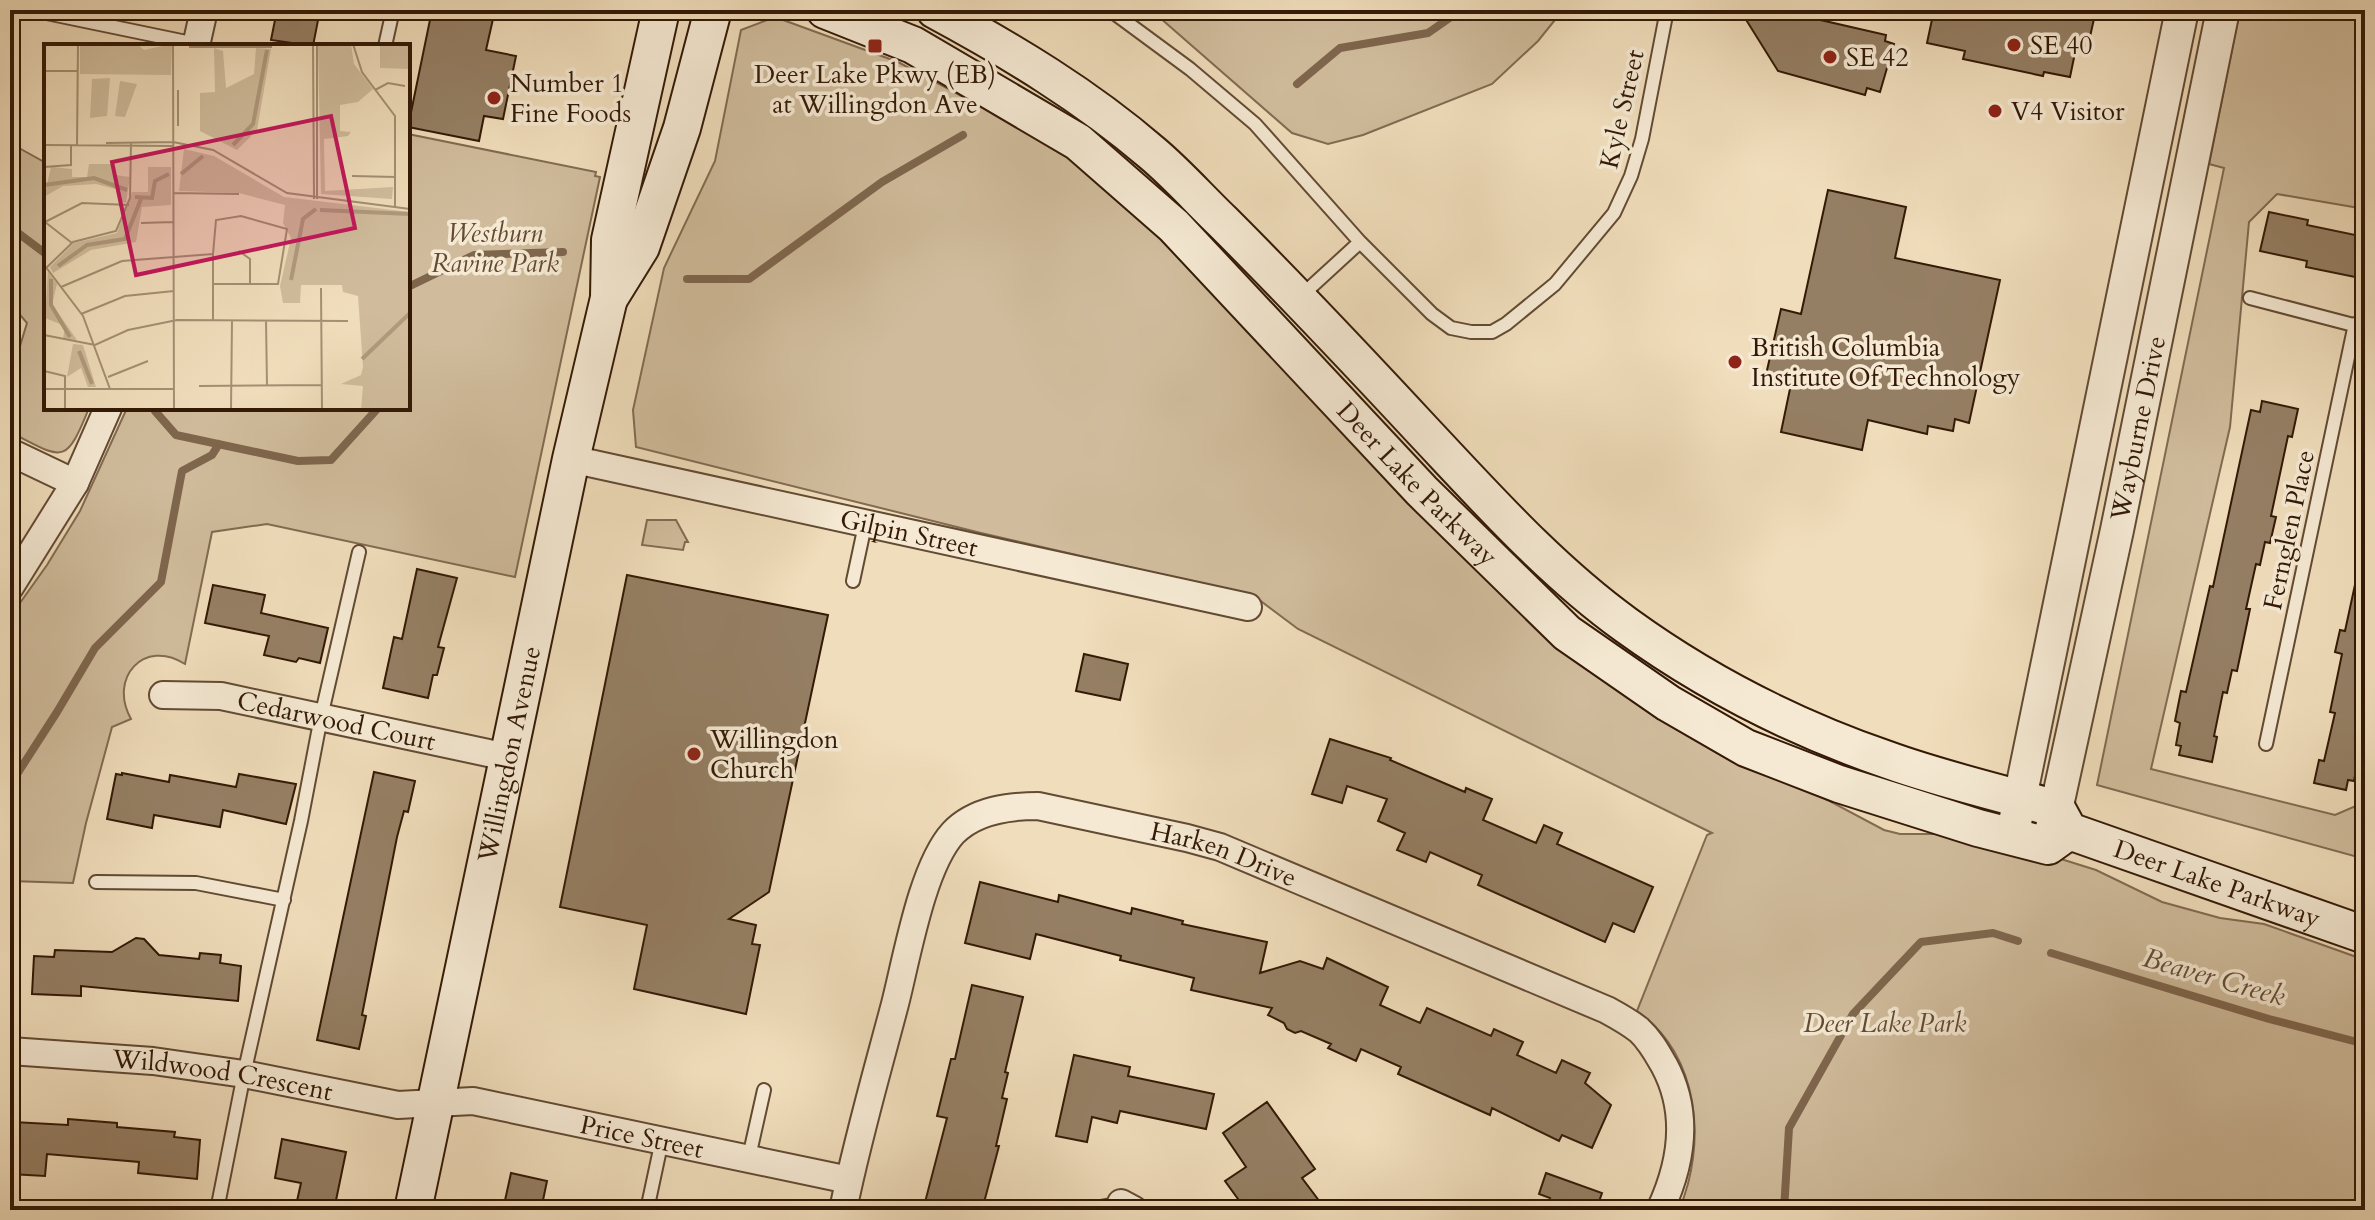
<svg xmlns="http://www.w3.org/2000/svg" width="2375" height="1220" viewBox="0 0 2375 1220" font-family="Cardo,serif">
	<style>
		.green { fill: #d0bc9c; stroke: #826a51; stroke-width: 2 }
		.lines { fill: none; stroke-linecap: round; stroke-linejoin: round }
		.stream { stroke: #7e664d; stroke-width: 8 }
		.building { fill: #957f64; stroke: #331906; stroke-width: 2 }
		.service-casing { stroke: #624a33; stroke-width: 16 }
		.minor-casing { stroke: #624a33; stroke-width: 30 }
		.tertiary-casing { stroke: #624a33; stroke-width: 36 }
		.secondary-casing { stroke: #331906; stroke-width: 40 }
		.service { stroke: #f5e9d3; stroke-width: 12 }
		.minor { stroke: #f5e9d3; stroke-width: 26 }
		.tertiary { stroke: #f5e9d3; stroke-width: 32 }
		.secondary { stroke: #f5e9d3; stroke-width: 36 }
		.poi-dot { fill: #8f2418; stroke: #f5e9d3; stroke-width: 3 }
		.labels { text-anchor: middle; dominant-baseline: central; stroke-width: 7; stroke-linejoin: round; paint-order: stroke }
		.poi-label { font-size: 26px; fill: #331906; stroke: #f5e9d3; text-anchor: start }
		.street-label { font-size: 26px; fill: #331906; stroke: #f5e9d3 }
		.park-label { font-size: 26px; font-style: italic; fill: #624a33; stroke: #f5e9d3 }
		.water-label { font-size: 28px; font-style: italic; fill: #654d36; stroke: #f5e9d3 }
		.inset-river { fill: none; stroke: #b09a7d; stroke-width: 4 }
		.inset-road { fill: none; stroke: #a48f73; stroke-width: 2 }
		.view { fill: #c2185b; fill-opacity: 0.15; stroke: #c2185b; stroke-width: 4 }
		.inset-edge { fill: none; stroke: #331906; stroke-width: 4 }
	</style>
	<rect width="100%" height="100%" fill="#f0ddbb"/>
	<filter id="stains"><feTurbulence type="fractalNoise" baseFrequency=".0025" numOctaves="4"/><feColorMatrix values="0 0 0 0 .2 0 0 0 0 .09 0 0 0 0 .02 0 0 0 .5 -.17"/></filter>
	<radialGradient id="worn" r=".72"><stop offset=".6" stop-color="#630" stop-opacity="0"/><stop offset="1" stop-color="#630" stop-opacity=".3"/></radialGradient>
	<path class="green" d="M1151,10H1563L1538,41L1492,84L1363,135L1328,144L1292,133Z
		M2240,10H2365V209L2277,194L2249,222L2230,427L2151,769L2335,815L2365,802V859L2097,785L2224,168L2209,164Z
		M775,17L898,62L1076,157L1158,236L1549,637L1818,795L1884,830L1900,834H1937L2061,859L2096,870L2162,902L2220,918L2264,924L2365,960V1210H1679C1707,1144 1700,1055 1637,1011L1707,835L1712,833L1298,629L1254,596L981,533L636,447L633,410L664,268L715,161L741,30Z
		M408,134L596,172L595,176L600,177L515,577L267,524L212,532L185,664C144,638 108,678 131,719L112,727L86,823L73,883L10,881V617L47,565L80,511L127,408H408Z
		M10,143L46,163V408H89C65,468 62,458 10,432V379L27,323L10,303Z
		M647,520H676L688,542H685L683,550L642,545Z"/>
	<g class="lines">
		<path class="stream" d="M1297,84L1340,48L1428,33L1461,10
			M10,227L46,254
			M687,279H749L882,182L963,135
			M408,287L474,255L563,252
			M155,411L176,435L298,461L331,460L378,408
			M10,785L57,712L95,648L161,582L182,471L212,455L219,444
			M2051,953L2269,1019L2365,1044
			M1784,1210L1789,1128L1853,1014L1921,942L1993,933L2018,941"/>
	</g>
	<path class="building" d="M277,10H320L313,46L271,40Z
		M432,10H495L486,50L516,56L503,119L484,116L479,141L408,127Z
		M1740,10H1807L1812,18L1886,35L1885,41L1894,44L1880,92L1867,88L1865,95L1778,71Z
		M1934,10H2096L2087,50L2076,48L2070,77L2044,72L2043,76L1963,59L1965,51L1927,43Z
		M1828,190L1906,207L1895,258L2000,280L1969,423L1955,419L1953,431L1928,426L1927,434L1868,420L1862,450L1781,432L1791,384L1765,379L1781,309L1801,314Z
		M2269,212L2308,220L2307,225L2365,237V279L2306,267L2307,261L2260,251Z
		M2262,401L2298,409L2292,437L2288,436L2271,516L2276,517L2270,543L2265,542L2260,565L2256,564L2246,609H2250L2237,671L2232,670L2227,693L2223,692L2214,736L2217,737L2212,762L2179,755L2181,746L2176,745L2180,723L2175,721L2181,691L2186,692L2210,586L2213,587L2251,410L2260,412Z
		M417,569L457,578L438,647L444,648L437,675H433L428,698L383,688L394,637L402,639Z
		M627,575L828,615L769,892L729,919L756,925L752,944L760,945L746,1014L634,989L647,925L560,907Z
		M2356,580L2365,581V749L2363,760L2358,759L2354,781L2348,780L2346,790L2314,783L2319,760L2324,761L2335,713L2330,712L2342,654L2335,652L2340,630L2345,631Z
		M213,585L265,595L261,613L328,628L320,663L299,658L296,662L264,655L269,636L205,623Z
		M1084,654L1128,664L1120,700L1076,691Z
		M1330,739L1391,758L1390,760L1465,792L1466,788L1492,799L1483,820L1536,843L1544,825L1562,833L1557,844L1653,887L1634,932L1613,923L1605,942L1478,885L1482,875L1430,852L1426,862L1397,850L1405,833L1378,821L1387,799L1347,786L1342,803L1312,794Z
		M374,772L415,781L408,812L404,811L397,837L362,1015L366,1016L359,1049L317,1040Z
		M122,773L169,782L170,775L236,787L239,774L296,784L286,824L223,810L220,827L154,815L152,828L107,819L116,774L122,775Z
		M980,882L1058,902L1059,895L1131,914L1132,908L1183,921L1182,924L1267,942L1260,973L1300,961L1323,969L1327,958L1388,987L1380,1005L1420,1023L1427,1008L1491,1036L1494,1029L1523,1042L1517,1055L1556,1073L1562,1060L1590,1073L1585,1083L1611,1105L1592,1148L1562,1135L1559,1141L1492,1108L1490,1115L1398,1074L1401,1067L1361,1049L1356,1061L1328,1048L1331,1044L1301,1031L1295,1033L1287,1029L1284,1023L1268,1015L1272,1008L1191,990L1194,978L1120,960L1121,956L1036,934L1030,959L965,943Z
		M136,938L144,939L159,955L199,959L200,953L221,955L220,963L241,966L238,1001L81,986V996L32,994L34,956L54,957L55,950L112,952Z
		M972,985L1023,997L1005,1072L1008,1073L1002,1098L1007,1099L996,1146H999L982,1210H923L947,1118L937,1116L951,1059H955Z
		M1074,1055L1130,1067L1128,1076L1214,1094L1206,1129L1120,1111L1117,1123L1092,1117L1087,1142L1056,1136Z
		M1267,1102L1315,1169L1302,1178L1326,1210H1246L1225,1181L1246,1167L1223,1133Z
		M68,1119L117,1123V1127L175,1132L174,1137L200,1140L197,1179L138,1173L139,1162L47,1154L45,1176L10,1174V1128H14V1122L68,1125Z
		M282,1139L346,1152L334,1210H295L301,1183L275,1178Z
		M511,1173L547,1181L541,1210L504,1205Z
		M1546,1173L1602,1193L1596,1210H1546L1550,1198L1539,1194Z"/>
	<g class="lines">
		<g class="service-casing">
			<path id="service" d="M32,10L196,44
				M1110,10L1190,69L1255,124L1360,242L1432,314L1451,328L1471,332H1492L1506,324L1555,284L1614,213L1631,176L1642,139L1667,10
				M385,46L393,10
				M1300,297L1360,242
				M2250,298L2365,328
				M853,581L865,525
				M2266,744L2355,324
				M96,882L196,883L284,900
				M749,1157L764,1090
				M217,1210L244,1074L301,821L321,717L359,552
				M647,1210L662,1140
				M1085,1210L1121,1203"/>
		</g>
		<g class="minor-casing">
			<g id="minor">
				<path d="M196,46L204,10"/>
				<path d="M10,452L75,483"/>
				<path id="s1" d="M571,459L1248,607"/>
				<path d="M10,587L75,483L108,408"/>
				<path id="s2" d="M163,695L221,696L507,757"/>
				<path id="s3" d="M10,1051L153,1061L244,1074L398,1105L473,1101L849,1180"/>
				<path d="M1121,1203L1134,1210"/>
				<path id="s4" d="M843,1210C857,1141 877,1072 895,1004C907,957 922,867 953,833C975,810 1009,806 1038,806L1187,838L1220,847L1607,1010C1618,1016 1629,1022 1639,1030C1650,1040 1657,1053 1664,1065C1690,1113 1682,1163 1660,1210"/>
			</g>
		</g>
		<g class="tertiary-casing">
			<g id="tertiary">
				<path id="s5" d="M2051,833L2117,530L2223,10"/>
				<path d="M2012,837L2182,10"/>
			</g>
		</g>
		<g class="secondary-casing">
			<g id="secondary">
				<path id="s6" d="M825,10L913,45L1078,142L1174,226L1422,491L1567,633L1668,703L1746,748L1839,784L1978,828L2048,846L2069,831"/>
				<path id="s7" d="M935,10C1011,51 1086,96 1152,153C1177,174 1199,199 1223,222C1291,290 1357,360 1423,431C1487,499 1550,570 1626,625C1706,683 1795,728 1888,760C1943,780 2001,793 2057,809L2069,831L2365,935"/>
				<path d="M610,297L641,247L682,128L713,10"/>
				<path id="s8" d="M413,1210L571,459L609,298L610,240L661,10"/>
			</g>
		</g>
		<use href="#service" class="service"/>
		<use href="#minor" class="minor"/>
		<use href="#tertiary" class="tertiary"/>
		<use href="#secondary" class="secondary"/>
	</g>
	<g class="poi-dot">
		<circle cx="2014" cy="45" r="8"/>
		<rect x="867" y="38" width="16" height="16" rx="4"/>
		<circle cx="1830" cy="57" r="8"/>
		<circle cx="494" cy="98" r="8"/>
		<circle cx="1995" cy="111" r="8"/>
		<circle cx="1735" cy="362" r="8"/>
		<circle cx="694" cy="754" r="8"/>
	</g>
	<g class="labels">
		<g class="poi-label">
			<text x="2030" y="45">SE 40</text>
			<text x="1846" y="57">SE 42</text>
			<text x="875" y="74" text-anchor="middle">Deer Lake Pkwy (EB)<tspan x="875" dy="30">at Willingdon Ave</tspan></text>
			<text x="510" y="83">Number 1<tspan x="510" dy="30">Fine Foods</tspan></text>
			<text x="2011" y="111">V4 Visitor</text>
			<text x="1751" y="347">British Columbia<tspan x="1751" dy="30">Institute Of Technology</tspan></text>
			<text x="710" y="739">Willingdon<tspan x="710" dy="30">Church</tspan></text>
		</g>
		<g class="street-label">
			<text transform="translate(1622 109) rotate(-77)">Kyle Street</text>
			<text stroke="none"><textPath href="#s5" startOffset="414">Wayburne Drive</textPath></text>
			<text stroke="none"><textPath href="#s6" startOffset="768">Deer Lake Parkway</textPath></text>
			<text transform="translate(2289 530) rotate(-78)">Fernglen Place</text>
			<text stroke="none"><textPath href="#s1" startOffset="346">Gilpin Street</textPath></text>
			<text stroke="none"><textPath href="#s2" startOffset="176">Cedarwood Court</textPath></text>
			<text stroke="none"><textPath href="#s8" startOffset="466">Willingdon Avenue</textPath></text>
			<text stroke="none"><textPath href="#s4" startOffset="678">Harken Drive</textPath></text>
			<text stroke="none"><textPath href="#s7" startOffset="1584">Deer Lake Parkway</textPath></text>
			<text stroke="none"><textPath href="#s3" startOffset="214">Wildwood Crescent</textPath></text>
			<text stroke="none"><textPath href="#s3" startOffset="640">Price Street</textPath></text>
		</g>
		<g class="park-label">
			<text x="495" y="233">Westburn<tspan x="495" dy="30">Ravine Park</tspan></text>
			<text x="1885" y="1023">Deer Lake Park</text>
		</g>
		<g class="water-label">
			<text transform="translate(2214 977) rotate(16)">Beaver Creek</text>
		</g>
	</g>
	<g transform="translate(44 44)">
		<rect width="366" height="366" fill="#f0ddbb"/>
		<path d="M36,0H93L100,6L128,0L127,31L36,30ZM274,0H307L310,20L329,45L314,58L296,61V87L307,88L304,92L280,95L281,147L349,143L348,155L277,150ZM336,0H366V25L336,24ZM170,4L179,7L182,44L210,30L212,4L227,5L213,86L193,106L156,87V49L171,48ZM66,34L63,72L46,74L48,35ZM76,37L93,40L81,73L71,72ZM140,105L170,112L240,153L366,168V366H317L319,342L297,340L317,331L319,323L314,252L299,248L298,241H257L256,259H239L236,242L247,194L239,179L241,161L195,149L135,147ZM45,120H70L71,131L86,133L82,159L76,157L75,146L52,140L19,142L0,153L7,123L28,125V133H43ZM104,123H127V161L98,163L92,198L47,206L9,229L6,223L30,199L73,189L88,148H104ZM4,228L13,240L8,260L33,296L19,295L21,282L1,274ZM29,300L39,301L52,343H44L37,324L23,333Z" fill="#d0bc9c"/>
		<path class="inset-river" d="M189,101L209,80L223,6M137,130L159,112M0,141L50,134L83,146M91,153L108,154L111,137L125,130M276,166L366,170M14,222L43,201L81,195L97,155M7,235V261L26,293M247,236L259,175L272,165M35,307L48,340M318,315L366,269"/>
		<path class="inset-road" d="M129,0L130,366M269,0L270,155M273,0V155M309,0L318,28L351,72V164M145,3H228M0,27H34M134,46V82M331,46L344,39L361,42M129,98L169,106L243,149L366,165M62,99L129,98M0,101L129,102M33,101L34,0M0,123L27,121V101M308,132L352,133M130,149L195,150M97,179L130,178M28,199L1,178L38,159L85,161M195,207L206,215V241M1,222L39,272L66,345M0,226L29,198L72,187L86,154L87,98M17,243L78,217L169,210M277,244L278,366M37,270L81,252L130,247M169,276V210L172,176L197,172L243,185L234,240H170M222,276L223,342M0,291L51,301L84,286L133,276L304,277M0,327L21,332V366M64,333L104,317M155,342L277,341M0,345H130M187,366L188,276"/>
		<path class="view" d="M287,72L311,184L92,231L68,118Z"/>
		<rect width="366" height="366" class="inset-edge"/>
	</g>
	<rect width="2375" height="1220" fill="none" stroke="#f0ddbb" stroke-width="40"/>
	<rect x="12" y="12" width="2351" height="1196" fill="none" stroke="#331906" stroke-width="4"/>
	<rect x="20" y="20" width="2335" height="1180" fill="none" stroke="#331906" stroke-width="2"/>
	<rect width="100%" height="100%" filter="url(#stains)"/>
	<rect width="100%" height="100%" fill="url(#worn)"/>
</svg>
